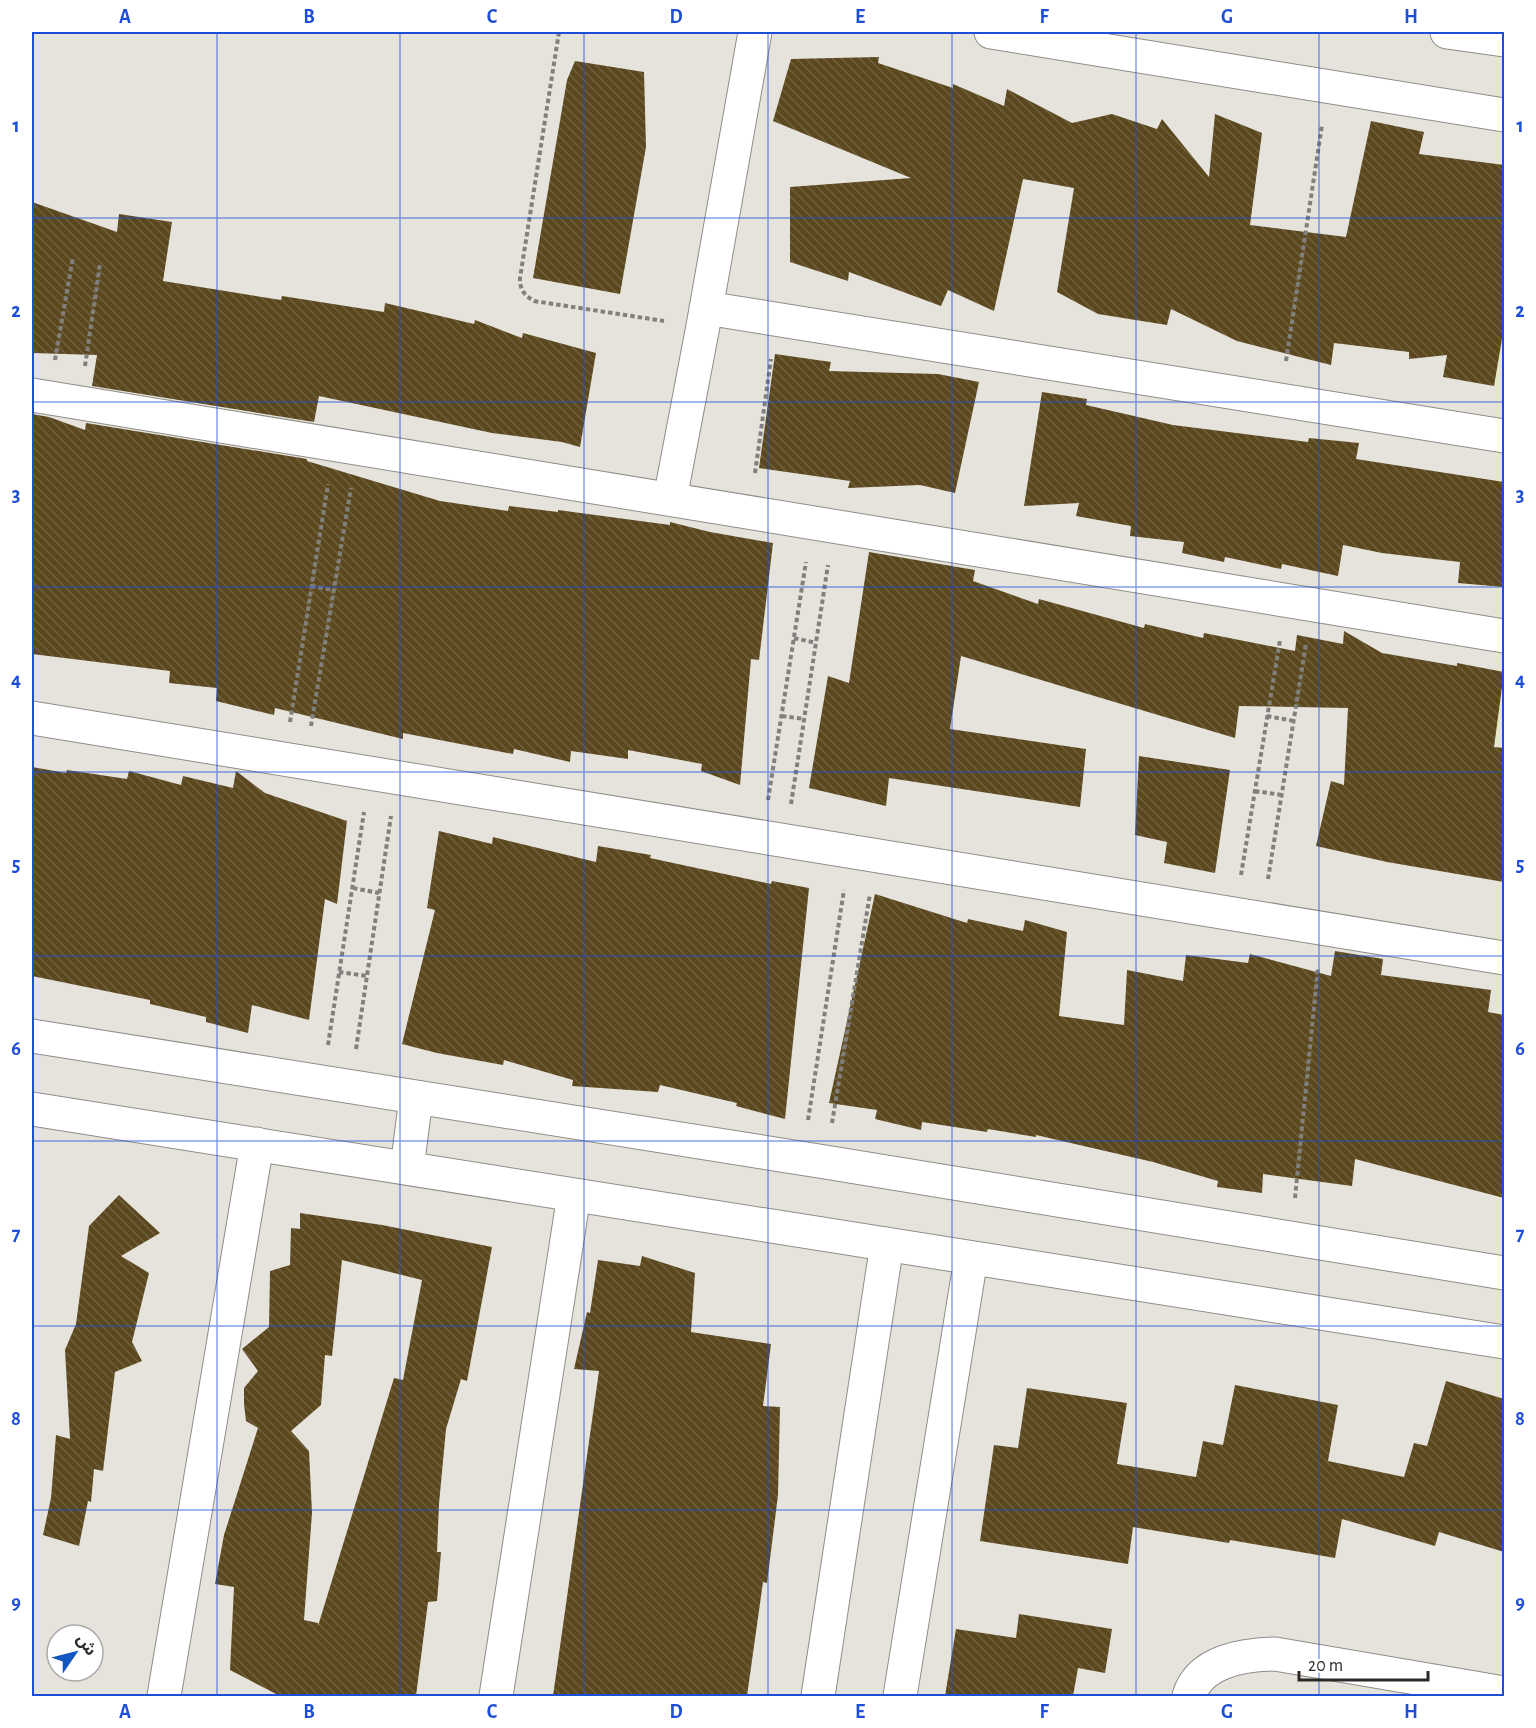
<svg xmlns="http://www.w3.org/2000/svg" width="1536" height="1728" viewBox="0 0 1536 1728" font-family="'Alegreya Sans','Noto Sans Arabic',sans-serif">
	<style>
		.building { fill: url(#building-back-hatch); fill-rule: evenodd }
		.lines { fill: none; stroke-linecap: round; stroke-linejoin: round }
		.minor-casing { stroke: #908d88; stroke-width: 35 }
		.path { stroke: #82807c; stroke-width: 4; stroke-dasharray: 4.5 3; stroke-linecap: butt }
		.minor { stroke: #fff; stroke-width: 33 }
		.grid { fill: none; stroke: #1d4ed8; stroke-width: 1.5; stroke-opacity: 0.55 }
		.neatline { fill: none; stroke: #1d4ed8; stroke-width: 2 }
		.grid-label { font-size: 20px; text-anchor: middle; font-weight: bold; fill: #1d4ed8 }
	</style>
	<defs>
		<pattern id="building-back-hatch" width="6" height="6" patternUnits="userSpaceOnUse" patternTransform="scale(1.5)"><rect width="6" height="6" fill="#5b481e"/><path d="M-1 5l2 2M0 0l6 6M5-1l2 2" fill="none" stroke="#6f603e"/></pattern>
	</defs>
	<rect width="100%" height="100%" fill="#e6e3dd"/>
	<path class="building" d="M879,57L878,63L953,88V84L1004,106L1007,89L1072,123L1112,114L1157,129L1162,119L1209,177L1215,114L1262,133L1250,225L1346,237L1371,121L1424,132L1419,154L1504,165V327L1494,386L1443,377L1447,355L1409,359V352L1334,343L1331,365L1237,341L1171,309L1167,325L1098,314L1057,292L1074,188L1023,179L994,311L948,290L941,306L849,272L848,281L790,262V187L911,178L773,121L791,59Z
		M575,61L644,72L646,147L620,294L533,278L567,80Z
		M32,202L117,232L119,214L172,222L163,281L281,300L282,296L384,312L385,303L474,324L475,320L522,338L523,333L596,353L580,447L562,442L492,433L319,396L314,422L92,386L97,355L32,353Z
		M775,354L831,362L829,371L938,374L979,382L955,493L920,485L848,488L850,481L759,468Z
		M1042,392L1087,399L1086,405L1173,425L1308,442L1309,438L1359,443L1356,459L1504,482V587L1458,583L1460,562L1382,553L1343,545L1338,576L1282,564L1281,569L1225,557L1224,562L1182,553L1184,542L1130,536L1131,526L1076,516L1079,503L1024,506Z
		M32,414L49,417L85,430L86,423L307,459V461L440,501L508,511L509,506L558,512V510L670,525V522L710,532L773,543L759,660L751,659L740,785L701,771L702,764L628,750V759L571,751L570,762L514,749L513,754L403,733V739L275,708L274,715L216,701L217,688L169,683L170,671L32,654Z
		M869,552L975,570L973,581L1038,604L1039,599L1144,628L1145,624L1203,638L1204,633L1295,651L1297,635L1343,644L1344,631L1382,653L1457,666V663L1504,672L1494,747L1504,748V882L1387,862L1316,846L1331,781L1344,785L1348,708L1239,706L1235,738L961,656L950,729L1086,749L1080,807L889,778L886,806L809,788L828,676L849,683Z
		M1139,756L1230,770L1215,873L1164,863L1167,842L1135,835Z
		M32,767L66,773L67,770L127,779L129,771L181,785L183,776L233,788L236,771L265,793L347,821L337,904L325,899L309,1020L252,1005L248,1033L206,1022V1017L150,1004V1000L32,976Z
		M439,831L492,844L493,837L596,862L598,846L651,855L650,858L771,884L772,881L809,888L785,1119L736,1106L737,1103L660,1085L658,1092L572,1086L573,1080L504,1060L503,1065L437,1053L402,1044L435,910L427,908Z
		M875,894L967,923L968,919L1023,931L1025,920L1067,932L1059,1016L1124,1025L1127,970L1183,981L1186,955L1248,963L1250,954L1331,976L1335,951L1383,959L1381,975L1491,990L1488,1012L1504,1015V1198L1355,1159L1352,1186L1263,1174L1262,1193L1217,1187L1218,1181L1153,1162L1036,1135V1137L988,1129L987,1132L922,1122L921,1130L875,1119L877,1110L829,1103Z
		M119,1195L160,1233L121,1256L149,1273L132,1342L142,1361L115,1372L103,1471L94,1469L91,1502L88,1501L79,1546L43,1535L51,1498L56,1435L70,1439L65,1350L76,1324L89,1226Z
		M300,1213L382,1225L492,1247L467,1381L461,1379L446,1429L439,1504L437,1552H441L437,1601L428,1602L416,1696H280L230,1670L234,1587L215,1584L224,1535L258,1428L246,1421L244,1404V1388L258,1371L242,1349L269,1327L270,1271L290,1265L291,1228L300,1229ZM342,1260L422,1280L403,1380L394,1378L318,1626V1623L304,1620L312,1513L309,1451L291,1431L321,1405L325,1355L332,1356Z
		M642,1256L695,1273L691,1332L771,1344L763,1406L780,1407L778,1495L767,1583L763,1582L747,1696H553L599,1371L574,1369L587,1312L590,1313L598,1260L640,1266Z
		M1446,1381L1504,1399V1552L1439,1532L1435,1546L1342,1519L1335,1558L1230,1540L1229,1543L1133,1527L1128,1564L980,1541L994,1445L1018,1448L1027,1388L1127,1403L1117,1464L1196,1477L1203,1441L1223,1445L1235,1385L1338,1405L1328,1461L1404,1477L1414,1443L1427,1446Z
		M1019,1614L1112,1629L1105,1673L1078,1668L1073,1696H945L956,1629L1016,1638Z"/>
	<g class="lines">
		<g class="minor-casing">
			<path id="minor" d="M991,32L1504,115
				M1447,32L1504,40
				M706,308L1504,436
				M32,395L1504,636
				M670,499L703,326L755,32
				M32,718L1504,958
				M32,1036L825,1162L1504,1273
				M32,1109L1504,1342
				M407,1168L416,1098
				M164,1696L257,1144
				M496,1696L574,1195
				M818,1696L887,1244
				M900,1696L971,1258
				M1189,1696C1200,1661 1242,1655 1275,1654L1504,1693"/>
		</g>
		<path class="path" d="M559,32L520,278C520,290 524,295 534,301L664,321
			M55,360L73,257
			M1286,361L1322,125
			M85,366L100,264
			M755,473L771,359
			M311,586L333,590
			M794,638L816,643
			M782,716L804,719
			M1267,716L1294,721
			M290,722L328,484
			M311,726L351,488
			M1255,791L1282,795
			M768,800L806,562
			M791,804L828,565
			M1241,875L1280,640
			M1268,879L1306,644
			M353,888L379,893
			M339,972L367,976
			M328,1045L364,812
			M356,1049L391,816
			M808,1120L844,890
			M832,1123L870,894
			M1295,1198L1318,967"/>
		<use href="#minor" class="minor"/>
	</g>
	<path class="grid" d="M217,32V1696M400,32V1696M584,32V1696M768,32V1696M952,32V1696M1136,32V1696M1319,32V1696M32,218H1504M32,402H1504M32,587H1504M32,772H1504M32,956H1504M32,1141H1504M32,1326H1504M32,1510H1504"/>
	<rect width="1536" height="1728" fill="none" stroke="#ffffff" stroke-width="66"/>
	<g transform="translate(75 1653) rotate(55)"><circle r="28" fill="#ffffff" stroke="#abaaa9" stroke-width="1.5"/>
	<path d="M0-4.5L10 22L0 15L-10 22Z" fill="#1256c1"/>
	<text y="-9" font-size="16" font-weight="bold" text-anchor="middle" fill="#2c2b29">ش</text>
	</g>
	<path d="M1299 1671v9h129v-9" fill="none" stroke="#2c2b29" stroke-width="3"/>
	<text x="1308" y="1671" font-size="18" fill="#2c2b29" stroke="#ffffff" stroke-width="4.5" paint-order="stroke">20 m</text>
	<rect x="33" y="33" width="1470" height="1662" class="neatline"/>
	<g class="grid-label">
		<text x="125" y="23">A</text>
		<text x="309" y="23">B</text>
		<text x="492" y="23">C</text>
		<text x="676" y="23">D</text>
		<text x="860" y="23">E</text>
		<text x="1044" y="23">F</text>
		<text x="1227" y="23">G</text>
		<text x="1411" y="23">H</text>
		<text x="16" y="132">1</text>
		<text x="1520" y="132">1</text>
		<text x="16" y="317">2</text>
		<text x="1520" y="317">2</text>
		<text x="16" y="501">3</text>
		<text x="1520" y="501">3</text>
		<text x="16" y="686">4</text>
		<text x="1520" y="686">4</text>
		<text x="16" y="871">5</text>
		<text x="1520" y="871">5</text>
		<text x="16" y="1055">6</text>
		<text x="1520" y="1055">6</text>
		<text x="16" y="1240">7</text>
		<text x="1520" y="1240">7</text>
		<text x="16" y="1425">8</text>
		<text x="1520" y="1425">8</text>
		<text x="16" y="1609">9</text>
		<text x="1520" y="1609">9</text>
		<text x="125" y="1718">A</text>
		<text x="309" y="1718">B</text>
		<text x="492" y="1718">C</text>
		<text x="676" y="1718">D</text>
		<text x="860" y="1718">E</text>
		<text x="1044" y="1718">F</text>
		<text x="1227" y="1718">G</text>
		<text x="1411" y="1718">H</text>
	</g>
</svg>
